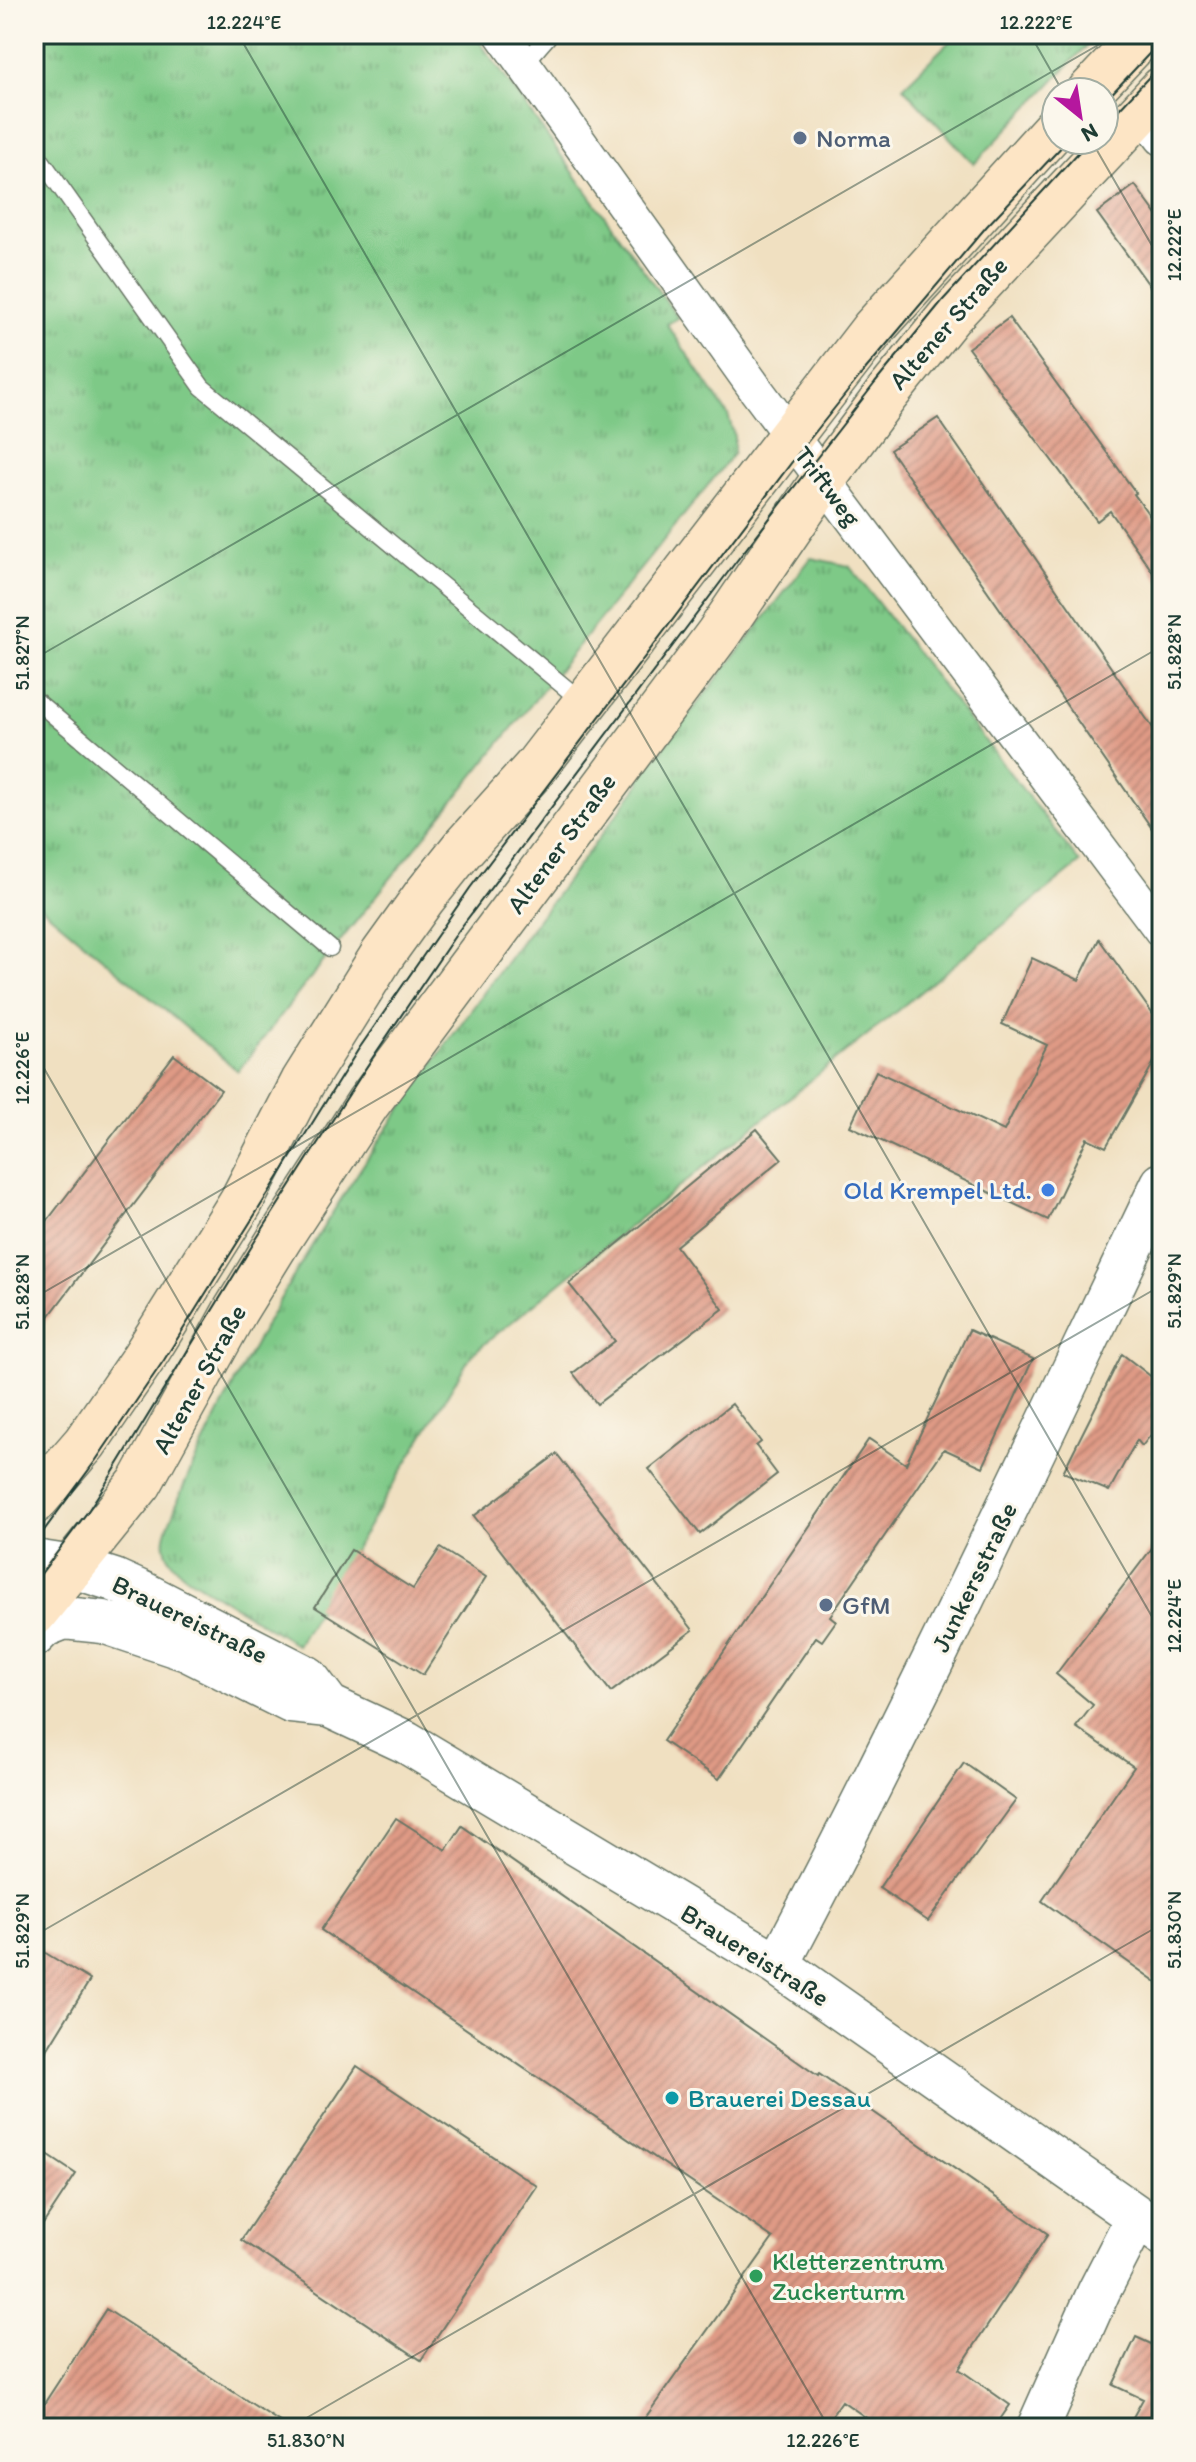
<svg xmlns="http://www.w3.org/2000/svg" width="1196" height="2462" viewBox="0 0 1196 2462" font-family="Itim,sans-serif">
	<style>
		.grass { fill: url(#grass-tufts); stroke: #4e835e; stroke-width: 2 }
		.building { fill: url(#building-hatch) }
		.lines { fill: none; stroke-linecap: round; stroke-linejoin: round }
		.service-casing { stroke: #687665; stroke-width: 19 }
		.minor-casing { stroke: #687665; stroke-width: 37 }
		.tertiary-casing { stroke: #687665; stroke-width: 45 }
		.secondary-casing { stroke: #687665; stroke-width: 47 }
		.service { stroke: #fff; stroke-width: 16 }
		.minor { stroke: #fff; stroke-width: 34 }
		.tertiary { stroke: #fff; stroke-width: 42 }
		.secondary { stroke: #fde5c5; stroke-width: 44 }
		.tram { stroke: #1f3d34; stroke-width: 2 }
		.ticks { fill: none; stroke: #1f3d34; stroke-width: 2; stroke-opacity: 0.45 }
		.service-dot { fill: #5c6f8a; stroke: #fbf7ec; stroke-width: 3 }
		.shop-dot { fill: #3f7fe0; stroke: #fbf7ec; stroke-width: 3 }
		.culture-dot { fill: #0f9aa8; stroke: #fbf7ec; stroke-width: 3 }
		.leisure-dot { fill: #2e9e5b; stroke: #fbf7ec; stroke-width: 3 }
		.labels { text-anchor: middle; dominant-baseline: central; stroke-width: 6; stroke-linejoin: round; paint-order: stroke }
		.service-label { font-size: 26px; fill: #4e5e75; stroke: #fbf7ec; text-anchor: start }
		.street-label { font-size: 26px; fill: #1f3d34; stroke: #fbf7ec }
		.shop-label { font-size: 26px; fill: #366cbe; stroke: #fbf7ec; text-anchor: end }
		.culture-label { font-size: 26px; fill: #0d838f; stroke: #fbf7ec; text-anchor: start }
		.leisure-label { font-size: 26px; fill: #27864d; stroke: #fbf7ec; text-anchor: start }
		.neatline { fill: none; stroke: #1f3d34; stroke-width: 3 }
		.ticks-label { font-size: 20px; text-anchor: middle; fill: #1f3d34 }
	</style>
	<defs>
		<pattern id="grass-tufts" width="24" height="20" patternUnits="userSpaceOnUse" patternTransform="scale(2)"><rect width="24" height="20" fill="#7ec987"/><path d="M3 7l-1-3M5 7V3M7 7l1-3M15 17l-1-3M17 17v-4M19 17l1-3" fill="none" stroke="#67a46f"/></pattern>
		<pattern id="building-hatch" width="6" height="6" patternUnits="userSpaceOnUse" patternTransform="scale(2)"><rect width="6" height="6" fill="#df9a85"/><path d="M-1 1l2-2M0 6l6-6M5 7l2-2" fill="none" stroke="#b47f6e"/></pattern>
	</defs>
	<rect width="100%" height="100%" fill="#fbf7ec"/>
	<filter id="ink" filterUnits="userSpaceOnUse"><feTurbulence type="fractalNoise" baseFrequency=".0125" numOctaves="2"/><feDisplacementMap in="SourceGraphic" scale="16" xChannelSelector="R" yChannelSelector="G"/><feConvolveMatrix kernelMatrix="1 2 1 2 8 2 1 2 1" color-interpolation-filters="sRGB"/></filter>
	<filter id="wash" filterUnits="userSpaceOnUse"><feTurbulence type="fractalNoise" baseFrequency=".006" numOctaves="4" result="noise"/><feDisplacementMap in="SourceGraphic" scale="32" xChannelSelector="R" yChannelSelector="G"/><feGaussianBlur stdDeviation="1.8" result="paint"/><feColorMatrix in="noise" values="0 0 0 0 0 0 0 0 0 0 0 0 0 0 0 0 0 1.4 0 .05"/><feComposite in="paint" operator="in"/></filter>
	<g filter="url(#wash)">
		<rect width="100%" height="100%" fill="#f0e0c1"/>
		<path class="grass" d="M34,34H474L678,318L667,324L728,415L734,435V453L307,982L238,1071L34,901Z
			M957,34H1098L974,164L903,87Z
			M811,558L849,566L1080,863L472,1354L297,1645L187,1577C174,1567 162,1554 165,1537C166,1529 170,1521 173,1514C187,1474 207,1437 226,1399C338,1177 493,980 641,782L639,779Z"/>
		<g id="blocks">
			<path class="building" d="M1135,185L1162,222V303L1097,213Z
				M1009,318L1136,493L1134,494L1162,533V585L1110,511L1097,521L968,348Z
				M938,418L1162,741V843L890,450Z
				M1099,939L1162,1027V1048L1106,1147L1087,1138L1048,1220L850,1126L876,1071L1004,1131L1047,1045L1002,1024L1032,958L1079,980Z
				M174,1055L221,1090L34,1336V1238Z
				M757,1129L782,1159L676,1246L723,1309L597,1404L573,1373L615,1341L569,1284Z
				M969,1330L1033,1359L983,1467L944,1449L830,1616L836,1621L822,1641L816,1637L719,1779L663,1741L869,1439L906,1464Z
				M1122,1354L1162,1385V1421L1142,1446L1137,1440L1109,1491L1063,1472Z
				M732,1404L761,1442L756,1446L777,1474L700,1534L649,1469Z
				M557,1454L693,1630L611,1692L474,1516Z
				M1162,1535V1986L1042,1901L1134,1767L1076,1727L1093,1705L1056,1674Z
				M440,1548L486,1577L423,1675L315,1607L351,1550L413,1589Z
				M964,1763L1016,1800L928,1921L879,1888Z
				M396,1818L446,1850L462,1826L818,2076L819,2074L1048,2234L959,2369L1010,2405L994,2428H881L842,2401L823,2428H638L773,2238L321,1930Z
				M34,1946L90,1980L34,2071Z
				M357,2066L537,2186L421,2360L241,2240Z
				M34,2146L76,2174L34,2238Z
				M106,2309L289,2428H34V2419Z
				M1136,2337L1162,2349V2428H1127L1143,2399L1113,2385Z"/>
		</g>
	</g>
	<g filter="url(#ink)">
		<use href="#blocks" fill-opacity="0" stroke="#687665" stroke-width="2"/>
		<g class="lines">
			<g class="service-casing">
				<path id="service" d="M524,64L550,34
					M34,150L202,387L584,703
					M34,699L330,948"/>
			</g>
			<g class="minor-casing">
				<path id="minor" d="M502,34L757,391L1162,931
					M1142,111L1162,138"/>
			</g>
			<g class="tertiary-casing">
				<path id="tertiary" d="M34,1561L73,1567L114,1580L145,1594L307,1677L329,1706
					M34,1636L44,1626L64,1618L103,1622L187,1650L291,1702L329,1706L406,1742L778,1965L1162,2234
					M778,1965C914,1709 1036,1446 1162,1184
					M1038,2428L1099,2291L1137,2217"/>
			</g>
			<g class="secondary-casing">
				<path id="secondary" d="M1089,92L1144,34
					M34,1502L85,1443L144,1357L241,1202L303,1082L383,954L424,897L463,848L535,768L873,329L1056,127
					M34,1614L140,1483L235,1311L280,1238L368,1103L718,634L823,480L886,395L949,317L1162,89"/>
			</g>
			<use href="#service" class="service"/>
			<use href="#minor" class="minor"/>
			<use href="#tertiary" class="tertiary"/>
			<use href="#secondary" class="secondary"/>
			<path class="tram" d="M1104,102L1162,40
				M1104,125L1162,63
				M34,1544L96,1460L164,1360L358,1050L470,888L801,450L864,371L987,226L1068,140
				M34,1583L86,1514L112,1474L255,1241L369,1063L459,930L735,563L875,383L943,300L1090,140"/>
		</g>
	</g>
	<path class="ticks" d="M238,34L1162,1634M1030,34L1063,92M1091,140L1162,263M34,659L1117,34M34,1051L829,2428M34,1298L1162,646M34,1936L1162,1285M34,2422L38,2428M289,2428L1162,1924"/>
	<g class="service-dot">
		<circle cx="800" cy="138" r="8"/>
		<circle cx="826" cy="1605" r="8"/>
	</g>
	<circle class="shop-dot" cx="1048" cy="1190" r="8"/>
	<circle class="culture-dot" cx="672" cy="2098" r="8"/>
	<circle class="leisure-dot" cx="756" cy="2276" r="8"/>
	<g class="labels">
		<g class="service-label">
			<text x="816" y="138">Norma</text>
			<text x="842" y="1605">GfM</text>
		</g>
		<g class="street-label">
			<text transform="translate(948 323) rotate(-49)">Altener Straße</text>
			<text transform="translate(828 486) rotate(53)">Triftweg</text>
			<text transform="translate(561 843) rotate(-54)">Altener Straße</text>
			<text transform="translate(199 1379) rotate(-61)">Altener Straße</text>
			<text transform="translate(974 1577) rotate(-64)">Junkersstraße</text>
			<text transform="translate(190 1619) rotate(26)">Brauereistraße</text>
			<text transform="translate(755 1955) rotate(32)">Brauereistraße</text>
		</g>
		<g class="shop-label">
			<text x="1032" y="1190">Old Krempel Ltd.</text>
		</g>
		<g class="culture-label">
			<text x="688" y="2098">Brauerei Dessau</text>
		</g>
		<g class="leisure-label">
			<text x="772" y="2261">Kletterzentrum<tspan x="772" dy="30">Zuckerturm</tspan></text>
		</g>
	</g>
	<rect width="1196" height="2462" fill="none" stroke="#fbf7ec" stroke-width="88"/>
	<g transform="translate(1080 116) rotate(150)"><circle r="38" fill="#fbf7ec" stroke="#a3ada2" stroke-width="2"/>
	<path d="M0-6L14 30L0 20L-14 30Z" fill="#b5179e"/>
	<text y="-12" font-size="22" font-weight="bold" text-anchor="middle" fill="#1f3d34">N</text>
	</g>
	<rect x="44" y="44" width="1108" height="2374" class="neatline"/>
	<g class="ticks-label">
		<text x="244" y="29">12.224°E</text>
		<text x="1036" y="29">12.222°E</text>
		<text transform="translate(1174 245) rotate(-90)" y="7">12.222°E</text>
		<text transform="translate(1174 652) rotate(-90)" y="7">51.828°N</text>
		<text transform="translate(22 653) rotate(-90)" y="7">51.827°N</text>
		<text transform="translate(22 1068) rotate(-90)" y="7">12.226°E</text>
		<text transform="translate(1174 1291) rotate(-90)" y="7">51.829°N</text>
		<text transform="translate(22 1292) rotate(-90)" y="7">51.828°N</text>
		<text transform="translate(1174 1616) rotate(-90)" y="7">12.224°E</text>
		<text transform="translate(1174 1930) rotate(-90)" y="7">51.830°N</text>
		<text transform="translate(22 1931) rotate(-90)" y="7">51.829°N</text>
		<text x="306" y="2447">51.830°N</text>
		<text x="823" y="2447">12.226°E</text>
	</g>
</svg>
